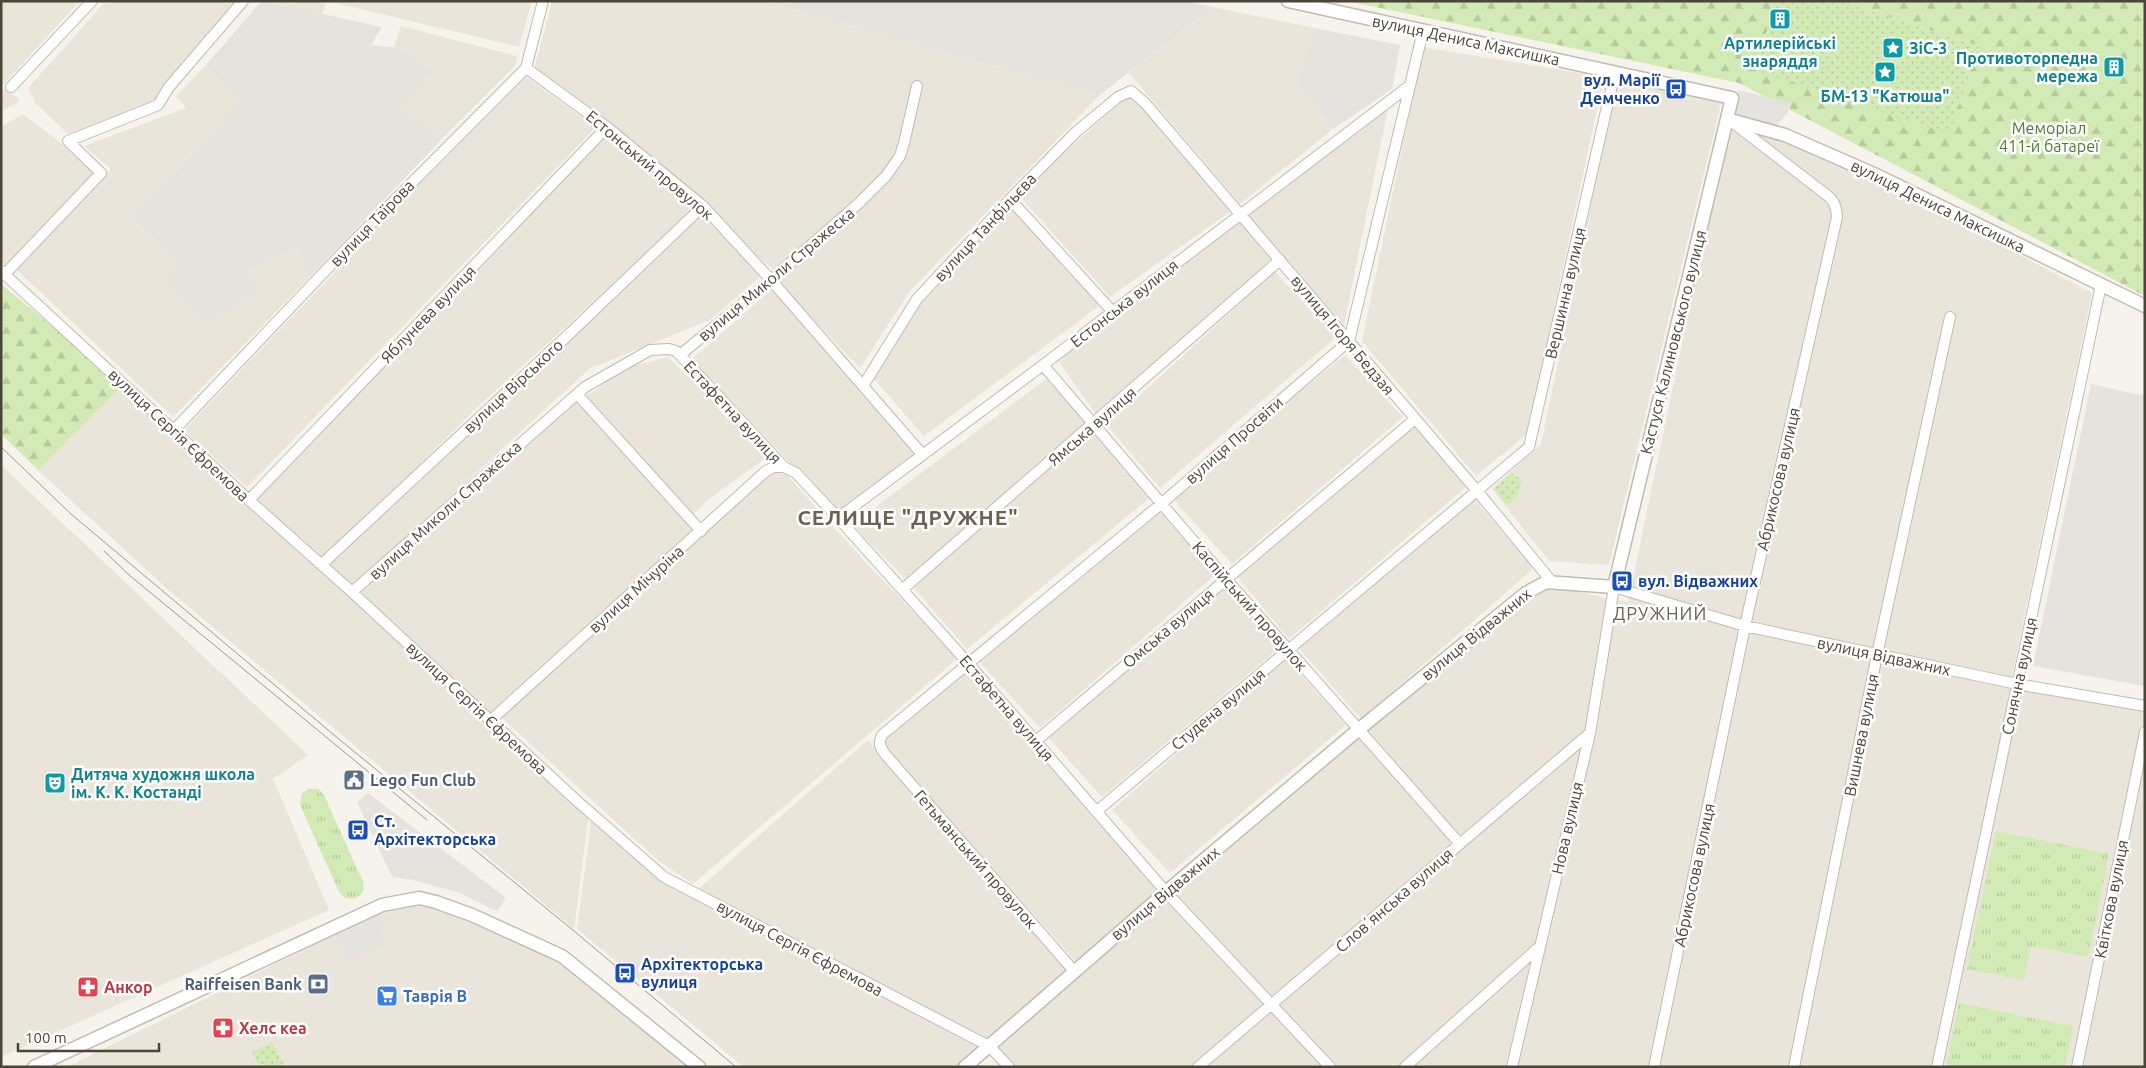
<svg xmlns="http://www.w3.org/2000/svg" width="2146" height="1068" viewBox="0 0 2146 1068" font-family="Ubuntu,sans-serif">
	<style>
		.residential { fill: #eae5da }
		.industrial { fill: #e6e2dd }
		.grass { fill: url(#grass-tufts) }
		.forest { fill: url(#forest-firs) }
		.park { fill: url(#park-dots) }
		.parking { fill: #e5e3e0 }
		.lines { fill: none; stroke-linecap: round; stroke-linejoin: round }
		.minor-casing { stroke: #c2bbae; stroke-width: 12 }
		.tertiary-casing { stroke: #c2bbae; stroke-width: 15 }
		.minor { stroke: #fff; stroke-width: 10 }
		.tertiary { stroke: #fff; stroke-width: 12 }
		.tram { stroke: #9a9a9a; stroke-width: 1 }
		.labels { text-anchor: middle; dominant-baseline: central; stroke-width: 5; stroke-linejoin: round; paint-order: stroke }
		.street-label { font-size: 16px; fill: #4b4439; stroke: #fff }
		.culture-label { font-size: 16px; font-weight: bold; fill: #0d838f; stroke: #fff }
		.transit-label { font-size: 16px; font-weight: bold; fill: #164399; stroke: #fff; text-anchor: start }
		.park-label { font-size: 16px; fill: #4a7f2a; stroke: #fff }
		.service-label { font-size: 16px; font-weight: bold; fill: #4e5e75; stroke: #fff; text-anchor: start }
		.health-label { font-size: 16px; font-weight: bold; fill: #be3a42; stroke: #fff; text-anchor: start }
		.shop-label { font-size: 16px; font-weight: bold; fill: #366cbe; stroke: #fff; text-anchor: start }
		.neighbourhood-label { font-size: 18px; letter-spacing: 1px; fill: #6e6250; stroke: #fff }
		.district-label { font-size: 21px; font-weight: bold; letter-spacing: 1px; fill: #6e6250; stroke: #fff }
	</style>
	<defs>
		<pattern id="grass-tufts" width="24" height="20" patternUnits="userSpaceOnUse" patternTransform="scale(1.25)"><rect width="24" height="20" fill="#d2eab5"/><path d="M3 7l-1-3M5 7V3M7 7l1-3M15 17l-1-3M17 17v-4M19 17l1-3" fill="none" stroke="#b6ca9c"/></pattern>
		<pattern id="forest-firs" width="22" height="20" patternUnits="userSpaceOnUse" patternTransform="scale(1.25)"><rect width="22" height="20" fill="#d2eab5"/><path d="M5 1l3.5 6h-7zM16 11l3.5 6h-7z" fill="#b6ca9c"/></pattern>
		<pattern id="park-dots" width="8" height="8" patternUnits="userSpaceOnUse" patternTransform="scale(1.25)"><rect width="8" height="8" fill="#d2eab5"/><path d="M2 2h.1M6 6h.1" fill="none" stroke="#b6ca9c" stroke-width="1.8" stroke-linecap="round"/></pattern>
	</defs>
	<rect width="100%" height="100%" fill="#f6f3ec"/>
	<path class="residential" d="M1,1H80L1,87Z
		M106,1H239L164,84L156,100L68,134L35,103L28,88Z
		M265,1H532L519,47L327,1L322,15Z
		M552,1H762L1100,95L910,291L860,368L782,287L779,274L733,236L768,270L710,320L589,369L351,588L323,565L698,207L476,408L322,563L251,500L608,132L534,70Z
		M1213,7L1315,28L1297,82L1333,129L1240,204L1129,73Z
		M401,26L517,56L516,65L442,139L399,106L431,71L394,47Z
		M1423,47L1604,77L1527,434L1476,476L1362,341Z
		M205,66L239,99L216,129L132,218L181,264L259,287L243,269L300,249L309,278L173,417L17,270L111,169L84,146L186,108L176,96Z
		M523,75L596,127L247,487L184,430Z
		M1617,78L1722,99L1609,565L1549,561L1492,489L1541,444Z
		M1,88L19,98L18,103L1,111Z
		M1131,93L1231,211L1110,297L1018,194Z
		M1389,104L1344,325L1245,214Z
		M1732,104L2092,293L2010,685L2145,711V1067H1012L992,1047L1361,731L1528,595L1548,586L1628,602Z
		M23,114L65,146L94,173L7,267L1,261V127Z
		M1013,204L1099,306L924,436L873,378L922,297Z
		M1237,219L1273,261L1095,413L1055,356Z
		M1275,272L1336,337L1160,488L1107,425Z
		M772,289L919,456L838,512L691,360Z
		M1345,355L1403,417L1232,564L1171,497Z
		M668,357L769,456L706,501L693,515L587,396L624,368Z
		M1046,379L1088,424L906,579L852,525Z
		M123,385L589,813L574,929L165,587L38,470Z
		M575,397L695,532L491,716L356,593Z
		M1413,423L1467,486L1289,639L1236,575Z
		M1093,429L1152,496L967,649L912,586Z
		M1,465L308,755L273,779L329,910L1,1057Z
		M775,473L786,474L866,563L958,658L693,884L659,861L501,717L770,475Z
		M1475,500L1534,568L1361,719L1298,647Z
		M1155,507L1216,574L1040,728L971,653Z
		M1223,587L1279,648L1102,797L1048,737Z
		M1286,658L1346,725L1170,873L1112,810Z
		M968,668L1162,890L1077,963L881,742Z
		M868,740L1066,969L988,1043L696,891Z
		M592,815L664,881L986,1046L960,1067H744L577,929Z
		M420,904L434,908L537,949L560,960L688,1067H67L332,936L398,907Z"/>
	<path class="industrial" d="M262,1L382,27L371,45L394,47L432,71L399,106L442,139L309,278L299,249L244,269L259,287L209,323L167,281L181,264L132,218L216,129L239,99L205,66Z
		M762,1H1185L1213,7L1100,95Z
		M1315,28L1400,45L1392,89L1333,129L1297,82Z
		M2091,384L2145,396V686L2033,666Z
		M368,793L506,898L497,911L457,892L412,880L392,877L357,802Z"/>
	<path class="grass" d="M309,789H318L324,795L363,882C367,898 349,905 339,892L300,805L302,793Z
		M1996,831L2109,854L2088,957L2031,946L2024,980L1967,969Z
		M1959,1003L2073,1026L2065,1067H1946Z"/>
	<path class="forest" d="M1347,1H1776L1755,69L1979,46L1841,1H2145V296L1739,83Z
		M1,284L123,385L38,470L1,434Z"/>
	<path class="park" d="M1776,1H1841L1979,46L1949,134L1755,70Z
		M1512,473L1522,480L1516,498L1507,505L1494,489Z
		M272,1042L285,1067H259L252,1052Z"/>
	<path class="parking" d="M1738,90L1791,103L1789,111L1773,130L1736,120Z
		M382,913L386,922L380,933L384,944L347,961L336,934Z"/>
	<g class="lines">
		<g class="minor-casing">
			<path id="minor" d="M526,68L607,127L703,206L771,280L922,454
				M11,87L92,1
				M1010,199L1112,311
				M1,271L249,500L352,592L576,800L664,877L989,1046L1009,1067
				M5,274L101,173L68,141L158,105L169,87L243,1
				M680,355L784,467L796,473L838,518L968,663L1166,892L1330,1067
				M1043,365L1226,579L1460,844
				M863,386L917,299L1010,199L1076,132L1118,97L1131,91L1145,103L1478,492L1552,582
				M577,394L701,531
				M174,430L348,247L526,68L543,1
				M249,500L607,127
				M838,518L1043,365L1409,86
				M322,564L567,336L703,206
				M903,589L1280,260
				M352,592L585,387L650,350L669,349L676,351L680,355L771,280L859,203L886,176L900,156L904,143L917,86
				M491,720L766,471L774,467H784
				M1036,741L1415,419
				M1097,811L1529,447L1615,72
				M1074,971L885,754C880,747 878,743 882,735L1161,504L1349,341L1423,31
				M1198,1067L1590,733
				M1405,1067L1538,948
				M1512,1067L1590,733L1614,587L1745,626L2017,684L2145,706
				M1654,1067L1745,626L1837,217C1836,207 1835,202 1828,196L1732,122
				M1794,1067L1877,655L1950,317
				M1937,1067L2101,285
				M2077,1067L2145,732"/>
		</g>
		<g class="tertiary-casing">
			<path id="tertiary" d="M1727,119L1785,135L1874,174L2145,306
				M34,1067L382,905L419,898L436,902L472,915L562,956L699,1067
				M965,1067L1166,892L1358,730L1526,593L1546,582L1614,587L1732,98L1288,1"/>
		</g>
		<use href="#minor" class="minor"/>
		<use href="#tertiary" class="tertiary"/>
		<path class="tram" d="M1,447L71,514L340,740L574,931L736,1067
			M104,551L129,575L427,820"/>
	</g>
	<defs>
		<g id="building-square" transform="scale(1.125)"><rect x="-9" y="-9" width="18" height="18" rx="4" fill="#0f9aa8" stroke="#fff"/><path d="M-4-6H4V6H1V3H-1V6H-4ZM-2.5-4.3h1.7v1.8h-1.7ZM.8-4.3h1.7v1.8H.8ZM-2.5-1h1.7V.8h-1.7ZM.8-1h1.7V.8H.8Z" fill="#fff"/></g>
		<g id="sight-square" transform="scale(1.125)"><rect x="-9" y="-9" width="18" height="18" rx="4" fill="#0f9aa8" stroke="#fff"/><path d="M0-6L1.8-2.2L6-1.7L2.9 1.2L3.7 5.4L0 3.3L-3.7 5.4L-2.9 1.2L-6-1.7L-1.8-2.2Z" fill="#fff"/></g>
		<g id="bus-square" transform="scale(1.125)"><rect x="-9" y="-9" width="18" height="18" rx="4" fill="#1a4fb4" stroke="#fff"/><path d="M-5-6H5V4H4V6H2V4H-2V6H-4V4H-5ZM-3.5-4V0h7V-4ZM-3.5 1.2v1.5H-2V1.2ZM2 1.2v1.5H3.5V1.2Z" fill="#fff"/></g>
		<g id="civic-square" transform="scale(1.125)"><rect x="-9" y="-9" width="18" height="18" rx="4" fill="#5c6f8a" stroke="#fff"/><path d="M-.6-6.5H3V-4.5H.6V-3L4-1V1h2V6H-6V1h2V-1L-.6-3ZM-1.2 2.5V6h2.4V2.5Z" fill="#fff"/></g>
		<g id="theatre-square" transform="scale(1.125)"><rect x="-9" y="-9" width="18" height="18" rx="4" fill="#0f9aa8" stroke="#fff"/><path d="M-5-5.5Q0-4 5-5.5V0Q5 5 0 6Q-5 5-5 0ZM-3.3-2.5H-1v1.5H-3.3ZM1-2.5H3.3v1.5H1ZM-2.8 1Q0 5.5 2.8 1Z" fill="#fff"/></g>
		<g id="bank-square" transform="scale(1.125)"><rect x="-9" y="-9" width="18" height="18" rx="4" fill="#5c6f8a" stroke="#fff"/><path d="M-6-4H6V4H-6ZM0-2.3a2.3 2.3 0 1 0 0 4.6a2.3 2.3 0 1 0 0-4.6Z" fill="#fff"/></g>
		<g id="pharmacy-square" transform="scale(1.125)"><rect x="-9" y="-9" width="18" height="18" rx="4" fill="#e0444e" stroke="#fff"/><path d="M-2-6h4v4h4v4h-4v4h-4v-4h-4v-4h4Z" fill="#fff"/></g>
		<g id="supermarket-square" transform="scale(1.125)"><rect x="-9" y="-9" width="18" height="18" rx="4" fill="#3f7fe0" stroke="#fff"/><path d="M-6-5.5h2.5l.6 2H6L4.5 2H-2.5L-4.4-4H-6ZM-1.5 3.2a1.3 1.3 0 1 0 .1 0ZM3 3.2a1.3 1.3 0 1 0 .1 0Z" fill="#fff"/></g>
	</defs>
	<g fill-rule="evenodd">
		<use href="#building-square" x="1780" y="19"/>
		<use href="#sight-square" x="1893" y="48"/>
		<use href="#building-square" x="2114" y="67"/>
		<use href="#sight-square" x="1885" y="72"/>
		<use href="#bus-square" x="1676" y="89"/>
		<use href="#bus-square" x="1622" y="581"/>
		<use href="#civic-square" x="354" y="780"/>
		<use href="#theatre-square" x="55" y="783"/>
		<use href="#bus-square" x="358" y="830"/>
		<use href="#bus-square" x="625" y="973"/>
		<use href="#bank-square" x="318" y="984"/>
		<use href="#pharmacy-square" x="88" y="987"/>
		<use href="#supermarket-square" x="387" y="996"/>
		<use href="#pharmacy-square" x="223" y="1028"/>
	</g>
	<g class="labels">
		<g class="street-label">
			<text transform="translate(1466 40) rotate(12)">вулиця Дениса Максишка</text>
			<text transform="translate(650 165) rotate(40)">Естонський провулок</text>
			<text transform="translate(1938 206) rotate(26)">вулиця Дениса Максишка</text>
			<text transform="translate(372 223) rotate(-46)">вулиця Таїрова</text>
			<text transform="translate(985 227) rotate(-47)">вулиця Танфільєва</text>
			<text transform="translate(776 274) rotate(-40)">вулиця Миколи Стражеска</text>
			<text transform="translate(1565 293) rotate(-77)">Вершинна вулиця</text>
			<text transform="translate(1124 303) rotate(-38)">Естонська вулиця</text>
			<text transform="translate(428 314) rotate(-46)">Яблунева вулиця</text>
			<text transform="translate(1343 335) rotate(50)">вулиця Ігоря Бедзая</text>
			<text transform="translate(1673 342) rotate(-76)">Кастуся Калиновського вулиця</text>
			<text transform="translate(513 386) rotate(-43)">вулиця Вірського</text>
			<text transform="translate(733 412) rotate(47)">Естафетна вулиця</text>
			<text transform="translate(1092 426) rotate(-41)">Ямська вулиця</text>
			<text transform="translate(179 435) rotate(43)">вулиця Сергія Єфремова</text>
			<text transform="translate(1234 440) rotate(-41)">вулиця Просвіти</text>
			<text transform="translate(1778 479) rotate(-77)">Абрикосова вулиця</text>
			<text transform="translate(445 510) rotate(-42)">вулиця Миколи Стражеска</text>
			<text transform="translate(636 589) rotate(-42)">вулиця Мічуріна</text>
			<text transform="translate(1250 606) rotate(49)">Каспійський провулок</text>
			<text transform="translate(1168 628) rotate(-40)">Омська вулиця</text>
			<text transform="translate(1476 634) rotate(-39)">вулиця Відважних</text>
			<text transform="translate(1884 656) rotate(12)">вулиця Відважних</text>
			<text transform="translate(2019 676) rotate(-78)">Сонячна вулиця</text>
			<text transform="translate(477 708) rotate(43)">вулиця Сергія Єфремова</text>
			<text transform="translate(1007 708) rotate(49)">Естафетна вулиця</text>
			<text transform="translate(1218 709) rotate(-40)">Студена вулиця</text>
			<text transform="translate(1861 735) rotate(-79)">Вишнева вулиця</text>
			<text transform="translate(1567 828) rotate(-77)">Нова вулиця</text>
			<text transform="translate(976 859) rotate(49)">Гетьманський провулок</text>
			<text transform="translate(1694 875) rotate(-78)">Абрикосова вулиця</text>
			<text transform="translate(1165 893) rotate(-40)">вулиця Відважних</text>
			<text transform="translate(2111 899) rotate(-79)">Квіткова вулиця</text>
			<text transform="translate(1394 900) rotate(-41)">Словʼянська вулиця</text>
			<text transform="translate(800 948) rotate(28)">вулиця Сергія Єфремова</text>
		</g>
		<g class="culture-label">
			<text x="1780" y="43">Артилерійські<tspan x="1780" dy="18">знаряддя</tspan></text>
			<text x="1909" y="48" text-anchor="start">ЗіС-3</text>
			<text x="2098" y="58" text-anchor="end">Противоторпедна<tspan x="2098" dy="18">мережа</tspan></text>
			<text x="1885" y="96">БМ-13 "Катюша"</text>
			<text x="71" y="774" text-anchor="start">Дитяча художня школа<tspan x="71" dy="18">ім. К. К. Костанді</tspan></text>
		</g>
		<g class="transit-label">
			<text x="1660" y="80" text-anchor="end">вул. Марії<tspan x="1660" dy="18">Демченко</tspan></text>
			<text x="1638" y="581">вул. Відважних</text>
			<text x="374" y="821">Ст.<tspan x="374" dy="18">Архітекторська</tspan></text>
			<text x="641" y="964">Архітекторська<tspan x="641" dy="18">вулиця</tspan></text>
		</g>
		<g class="park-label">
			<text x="2049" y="128">Меморіал<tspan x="2049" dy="18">411-й батареї</tspan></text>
		</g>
		<g class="service-label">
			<text x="370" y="780">Lego Fun Club</text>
			<text x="302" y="984" text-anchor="end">Raiffeisen Bank</text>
		</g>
		<g class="health-label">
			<text x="104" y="987">Анкор</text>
			<text x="239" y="1028">Хелс кеа</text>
		</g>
		<g class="shop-label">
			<text x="403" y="996">Таврія В</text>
		</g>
		<g class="neighbourhood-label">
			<text x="1660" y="613">ДРУЖНИЙ</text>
		</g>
		<g class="district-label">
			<text x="908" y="517">СЕЛИЩЕ "ДРУЖНЕ"</text>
		</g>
	</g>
	<rect width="2146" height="1068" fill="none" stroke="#4b4439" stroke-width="5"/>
	<path d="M18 1043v8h141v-8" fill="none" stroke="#4b4439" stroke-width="2.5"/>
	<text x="25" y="1043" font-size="15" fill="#4b4439" stroke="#ffffff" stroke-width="4" paint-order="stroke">100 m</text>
</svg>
